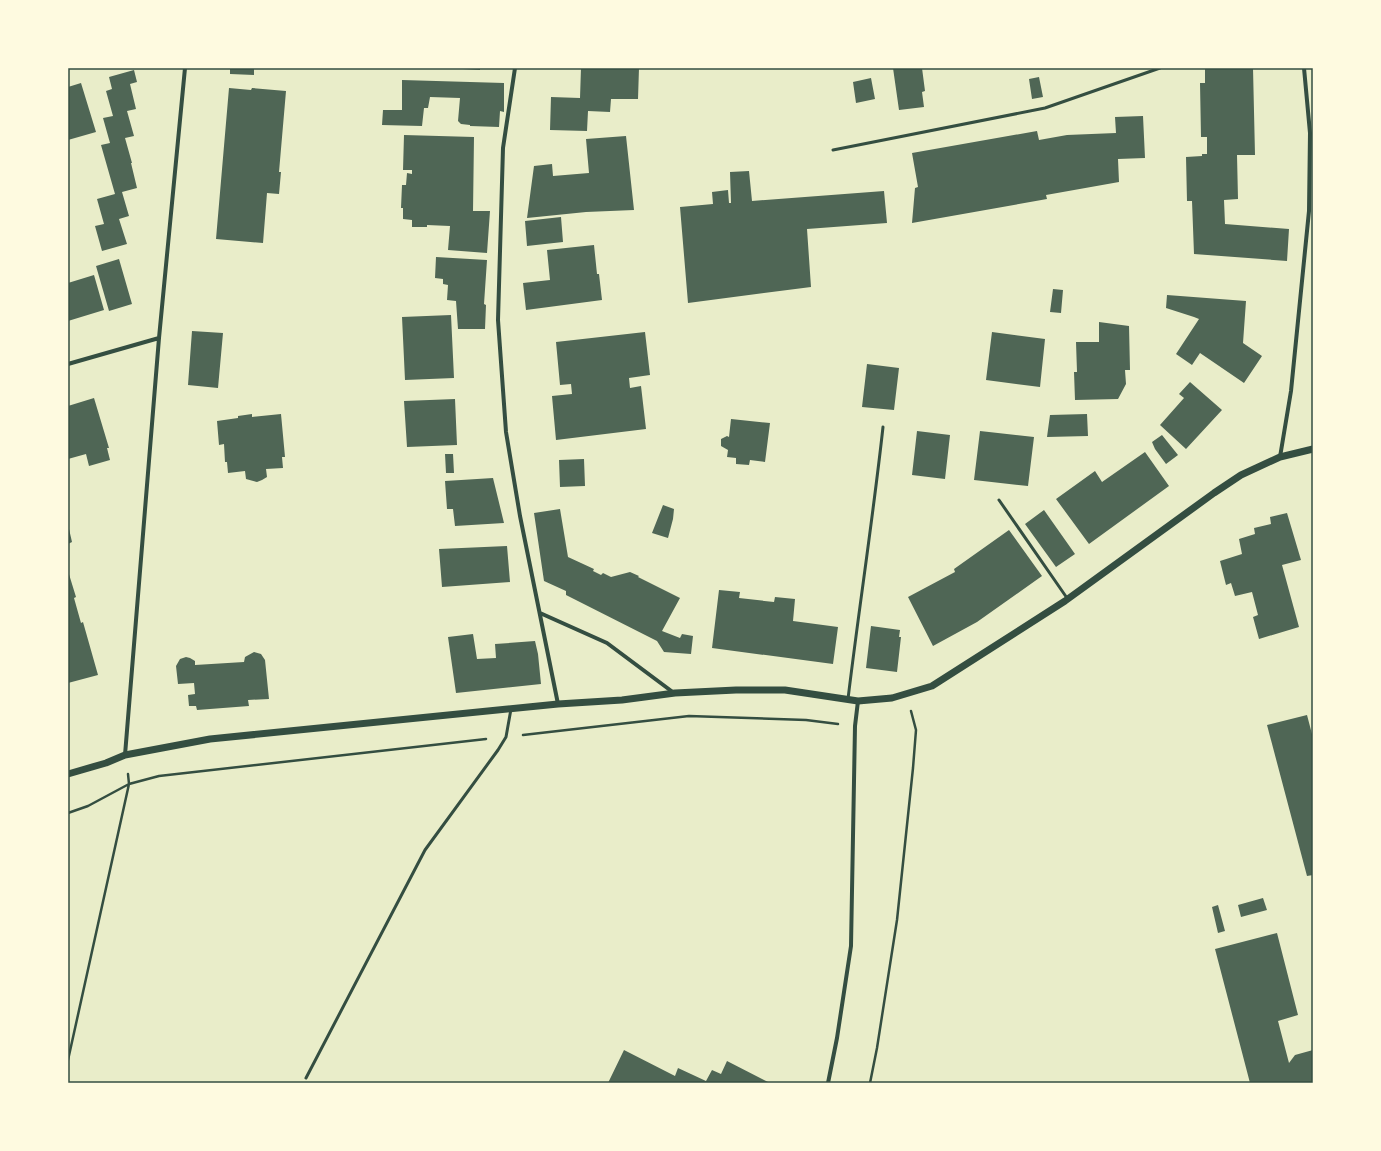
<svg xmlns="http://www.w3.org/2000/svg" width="1381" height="1151" viewBox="0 0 1381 1151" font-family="'Roboto Serif',serif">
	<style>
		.building { fill: #4f6655 }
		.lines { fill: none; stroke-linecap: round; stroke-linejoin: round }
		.path { stroke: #344e41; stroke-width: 2.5 }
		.service { stroke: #344e41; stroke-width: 3 }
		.minor { stroke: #344e41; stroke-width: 4 }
		.tertiary { stroke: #344e41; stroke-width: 7 }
		.neatline { fill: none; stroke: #344e41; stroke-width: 1.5 }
	</style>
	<rect width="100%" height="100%" fill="#e9edc9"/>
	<path class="building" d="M230,68H254V75L230,74Z
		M463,68H480V70L463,69Z
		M581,68H639L638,99H611L610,112L588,111L587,131L550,130L551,97L580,98Z
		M893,68H922L925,91L922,92L924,107L899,110Z
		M1205,68H1253L1255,155H1237L1238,199L1224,200L1225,224L1289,229L1287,261L1194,254L1192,201H1187L1186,157L1202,156V154H1207V137H1201L1200,83H1205Z
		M134,70L137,82L130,84L136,109L127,111L134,136L125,138L132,163H131L137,188L122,192L129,216L119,219L127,244L102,251L95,226L104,224L97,199L115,194L101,145L110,143L103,118L113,116L106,91L112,89L109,77Z
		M1039,77L1043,97L1032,99L1029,79Z
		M871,78L875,99L856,103L853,82Z
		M402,80L504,83V112L500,111L499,127L470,126V125L461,124L458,121L460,98L430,97L428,108H424L422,126L382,125L383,110H402Z
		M81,83L96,132L68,140V87Z
		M229,88L251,90L252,88L286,91L279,172H281L279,194L267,193L263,243L216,239Z
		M1143,116L1145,158L1118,159L1119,182L1046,195L1047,199L912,223L915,188L918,187L912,153L1037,131L1039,140L1067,135L1116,133L1115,117Z
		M404,135L474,137L473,211H490L487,253L448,250L450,226L427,225V227H412V220L403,219V208H401L402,185H406L407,173L412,174V170H403Z
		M626,136L634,210L586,212L527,218L534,166L552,164L553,176L589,173L586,139Z
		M749,171L752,201L884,191L887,223L807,229L811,287L688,303L680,207L713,204L712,192L728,190L729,203H731L730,172Z
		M561,217L563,242L527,246L525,221Z
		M594,245L597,274H599L602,300L526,310L523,283L550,280L547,250Z
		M436,257L487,260L484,304L486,305L485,329H458L456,301L447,300L448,285L443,284V279L435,278Z
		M119,259L132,304L109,311L96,266Z
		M94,275L104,310L68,321V283Z
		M1053,289L1063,290L1061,313L1050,312Z
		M1167,295L1246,301L1243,343L1262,356L1244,383L1200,353L1192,365L1176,354L1199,319L1194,317L1166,308Z
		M451,315L454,378L405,380L402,317Z
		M1099,322L1129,326L1130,370H1125L1126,384L1118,399L1075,400L1074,372H1077L1076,342H1099Z
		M192,331L223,333L218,388L188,385Z
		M645,332L650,375L629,378L630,388L641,386L646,429L556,440L552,396L572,394L571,384L560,385L556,342Z
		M992,332L1045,339L1040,387L986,380Z
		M867,364L899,368L894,410L862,407Z
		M1190,382L1222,410L1186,449L1160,425L1184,398L1179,394Z
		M94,398L109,448H107L110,460L89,466L86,454L68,459V406Z
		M455,399L457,445L407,447L404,401Z
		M252,414V417L281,414L285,457H282L283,468L266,469L267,477L262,480L257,482L246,479L245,471L228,473L227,462H225L224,444L219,445L217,421L238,418V416Z
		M1087,414L1088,436L1047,437L1050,415Z
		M731,419L770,423L765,462L750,460L749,465L736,464V458L727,457L728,450L721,446V439L727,436L729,437Z
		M917,431L950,435L945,479L912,475Z
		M980,431L1034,437L1028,486L974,480Z
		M1162,435L1178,455L1166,464L1155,449L1152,442Z
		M1145,452L1169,486L1089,544L1056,499L1095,471L1102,482Z
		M445,454H453L454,473H446Z
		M584,459L585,486L560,487L559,460Z
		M493,478L504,523L455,526L453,509H447L445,481Z
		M663,505L674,509L673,519L668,538L652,533Z
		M560,509L568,557L594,569L593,571L601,575L603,573L611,577L630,572L639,576L638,577L680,598L662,631L680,638L682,634L693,636L691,654L664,652L657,641L566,595V591L544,581L534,513Z
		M1044,510L1075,554L1056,567L1025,524Z
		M1287,513L1301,560L1282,565L1299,627L1259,639L1253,617L1258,615L1252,592L1235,596L1231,583L1226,585L1220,561L1242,554L1239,539L1255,534L1254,528L1271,524L1270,517Z
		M68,529H69L72,542L68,544Z
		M1009,530L1042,576L977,622L933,646L908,597L955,572L954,569Z
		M507,546L510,582L442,587L439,549Z
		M68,571L76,597L74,598L81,623L83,622L98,675L68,683Z
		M719,590L740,592L739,598L774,602L775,597L795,599L793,621L838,627L833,664L712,648Z
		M871,626L900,630L899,637H901L897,672L866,668Z
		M473,634L477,659L496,658L495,644L535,641L538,654L541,684L456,693L448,637Z
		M254,652L261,654L265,660L269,699L248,700L249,706L197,710L196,706H189L188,695L195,694L194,683L178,684L176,666L180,659L186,657L190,658L195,661V665L244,662L245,657Z
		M1307,715L1313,738V875L1307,876L1267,725Z
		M1263,898L1267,910L1241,917L1238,905Z
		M1218,905L1225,931L1218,933L1212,907Z
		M1277,933L1298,1015L1278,1021L1289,1063L1295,1055L1313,1050V1083H1250L1215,949Z
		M624,1050L675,1076L678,1068L706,1081L712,1070L721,1074L727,1061L770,1083H608Z"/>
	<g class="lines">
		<path class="path" d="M523,735L689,716L806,720L838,724
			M68,813L88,806L129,784L159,776L486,739
			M68,1060L129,784L128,774
			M870,1083L877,1048L897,920L913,768L916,730L911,711"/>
		<path class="service" d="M833,150L1045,108L1160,68
			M999,500L1067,598
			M848,699C859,608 873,518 883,427
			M306,1078L425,850L498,750L506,737L511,709"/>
		<path class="minor" d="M515,68L503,148L498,320L506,432L520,516L558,704
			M68,364L159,338
			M1280,457L1291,391L1309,211L1310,133L1304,68
			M540,613L607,643L674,693
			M125,755L159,338L185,68
			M828,1083L837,1038L851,946L855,726L858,701"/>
		<path class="tertiary" d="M68,774L106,763L125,755L210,739L558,704L622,700L675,693L736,690H785L858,701L892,698L932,686L1065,601L1214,493L1241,475L1280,457L1313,449"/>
	</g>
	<rect width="1381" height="1151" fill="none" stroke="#fefae0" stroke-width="138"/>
	<rect x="69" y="69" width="1243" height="1013" class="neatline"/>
</svg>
